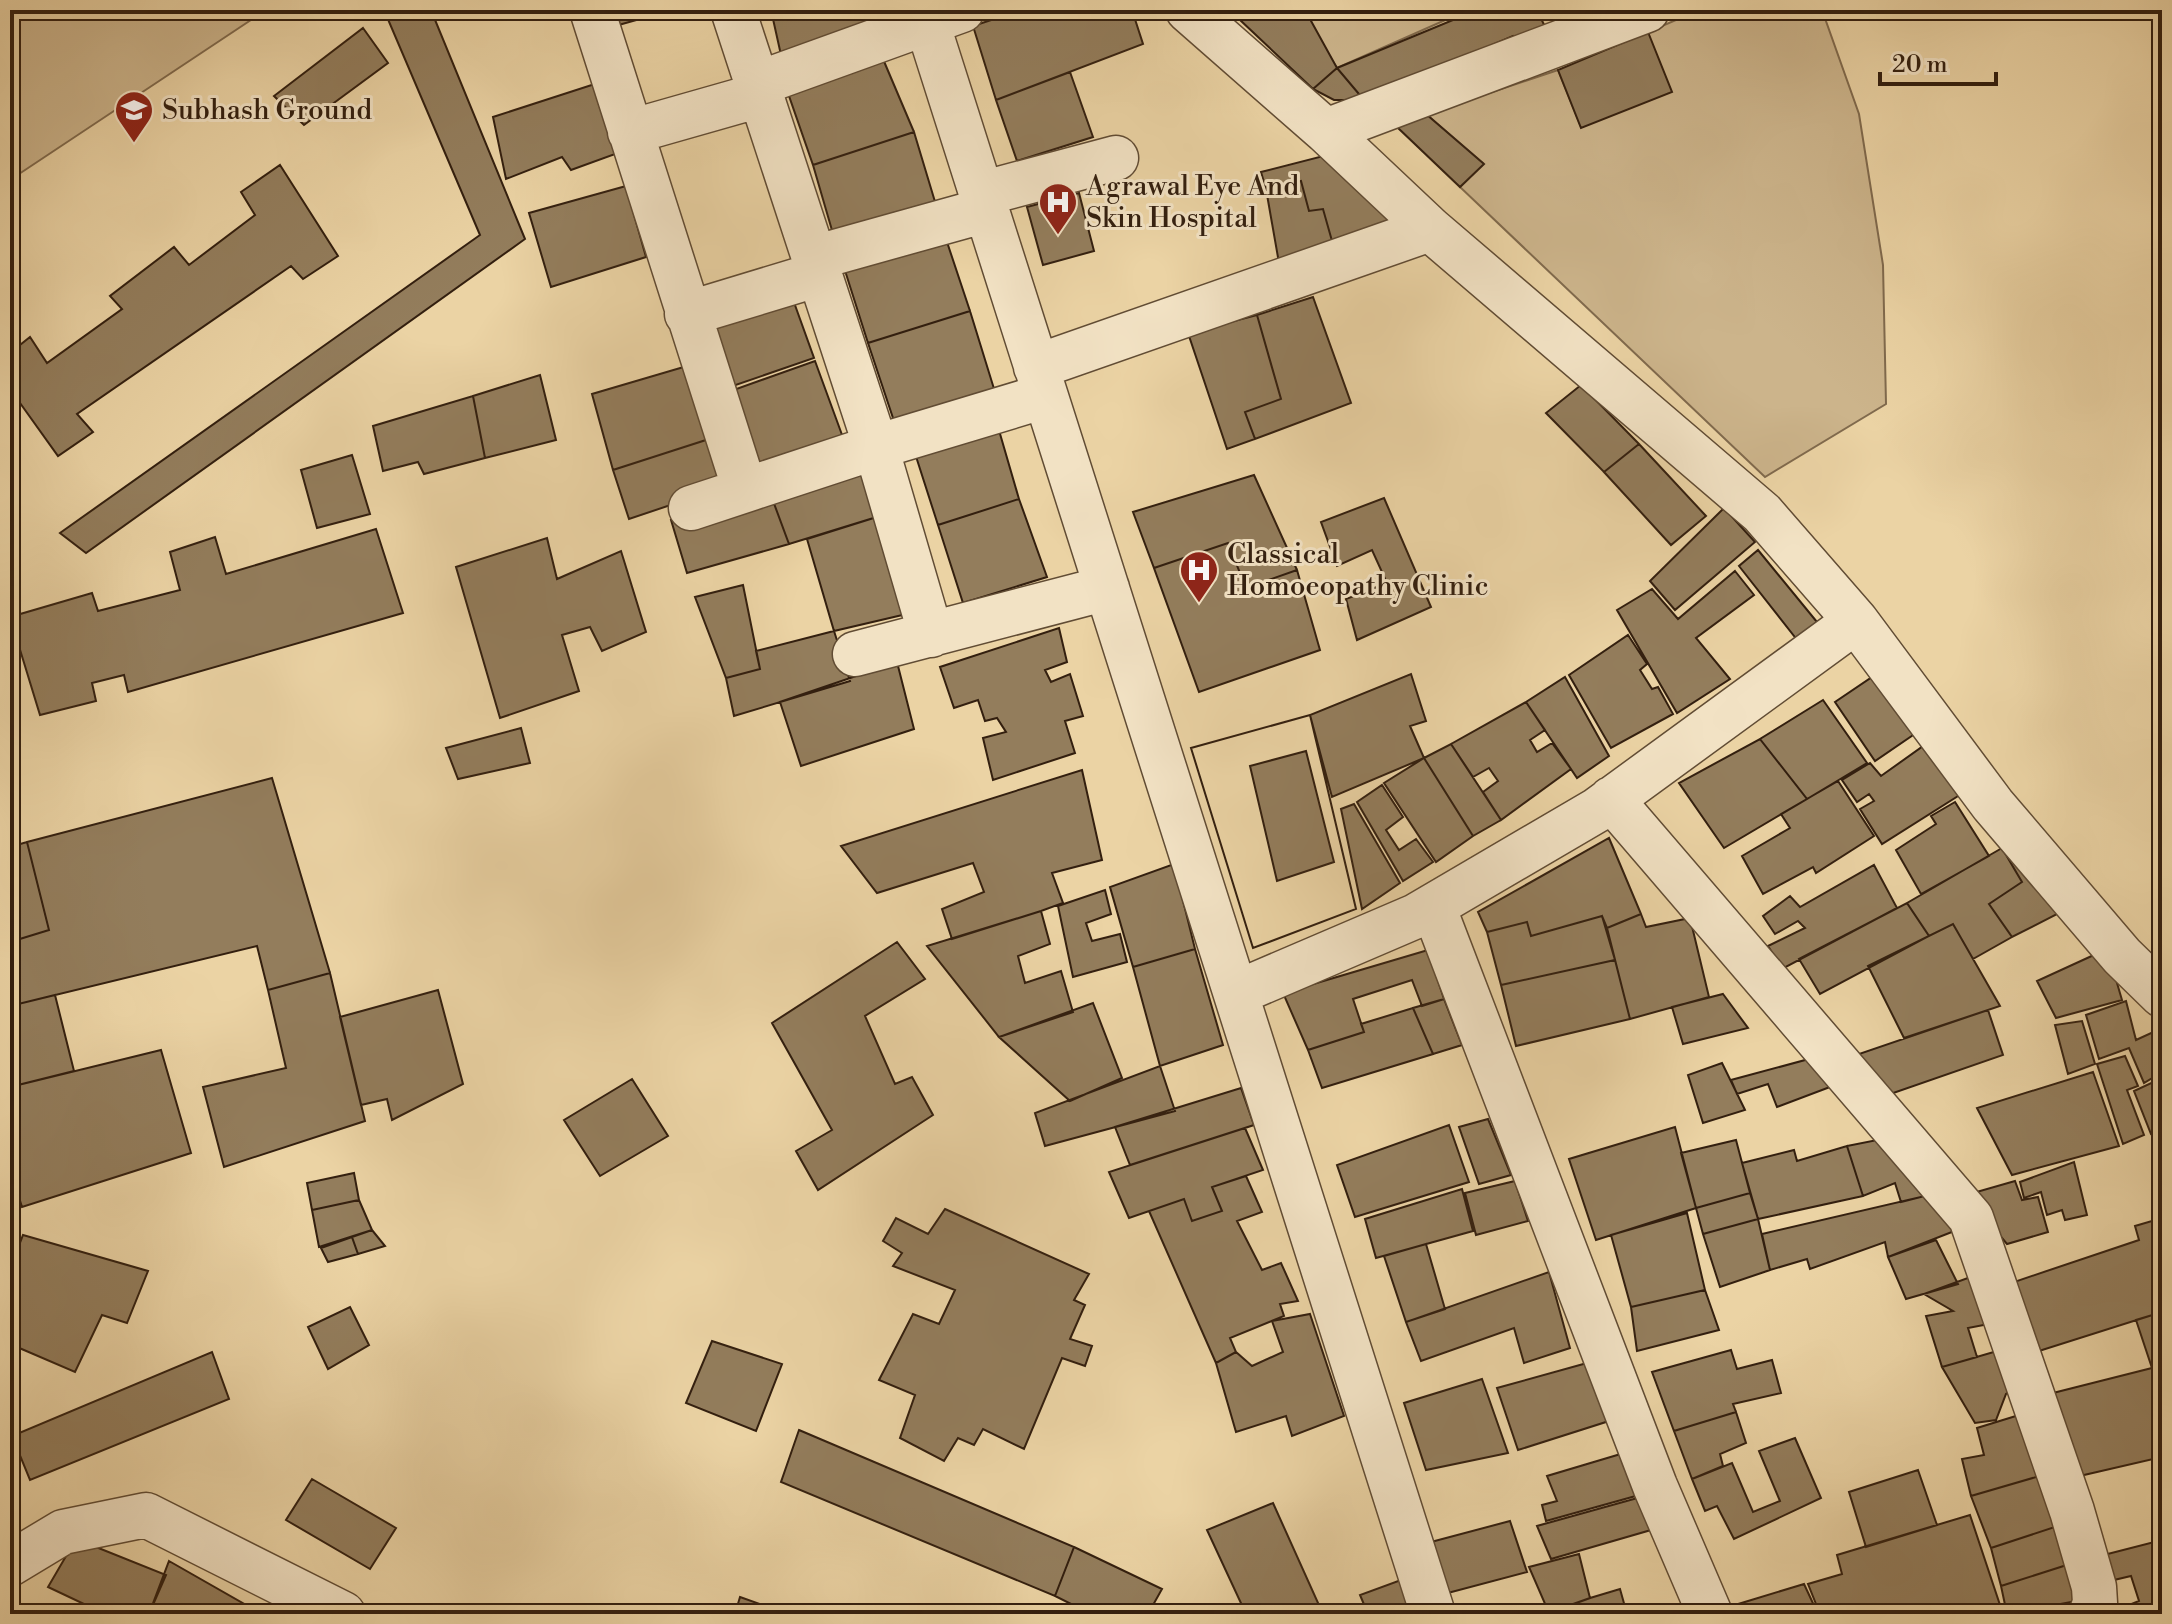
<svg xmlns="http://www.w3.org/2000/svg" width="2172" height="1624" viewBox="0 0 2172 1624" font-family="'Libre Bodoni',serif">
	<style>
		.green { fill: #ccb48b; stroke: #806a4d; stroke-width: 2 }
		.building { fill: #937d5c; stroke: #331f0f; stroke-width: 2; fill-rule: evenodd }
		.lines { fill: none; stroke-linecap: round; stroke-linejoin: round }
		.minor-casing { stroke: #614c34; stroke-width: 47 }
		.minor { stroke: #f2e2c4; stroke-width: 44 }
		.labels { text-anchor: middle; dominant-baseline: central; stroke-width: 6; stroke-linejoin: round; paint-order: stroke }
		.poi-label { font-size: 28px; fill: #331f0f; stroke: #f2e2c4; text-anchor: start }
	</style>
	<rect width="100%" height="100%" fill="#ebd3a4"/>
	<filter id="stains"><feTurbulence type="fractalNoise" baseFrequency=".0025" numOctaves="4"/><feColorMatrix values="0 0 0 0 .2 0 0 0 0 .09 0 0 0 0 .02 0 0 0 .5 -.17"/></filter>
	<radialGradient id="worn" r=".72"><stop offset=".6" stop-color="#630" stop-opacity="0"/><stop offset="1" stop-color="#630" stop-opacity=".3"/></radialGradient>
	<path class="green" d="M10,10H266L10,180Z
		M1301,10H1468L1337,68Z
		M1699,10H1822L1859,114L1883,265L1886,404L1765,477L1460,187L1483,163L1426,114L1558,70L1581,127L1648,32Z"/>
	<path class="building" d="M384,10H431L525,239L86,553L60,533L480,235Z
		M604,10H672L608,28Z
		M771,10H879L883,24L781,55Z
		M1022,10H1132L1143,44L996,100L973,26Z
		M1251,10H1305L1337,68L1313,89L1239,19Z
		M1477,10H1537L1547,31L1519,43L1513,36L1364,100L1337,68Z
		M363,28L388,63L304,125L274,96Z
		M1648,32L1672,92L1581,128L1558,70Z
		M883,59L914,132L813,165L788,93Z
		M1337,68L1364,100H1334L1313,89Z
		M1070,72L1093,137L1017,161L996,100Z
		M604,81L629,149L571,170L562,157L506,179L493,117Z
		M1426,114L1484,164L1460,187L1396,126Z
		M914,132L939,215L836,244L813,165Z
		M1331,154L1395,228L1334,248L1323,209L1309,211L1301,181L1266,189L1261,172Z
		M280,165L338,256L303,279L291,266L77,414L93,432L58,456L10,389V353L30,337L47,363L122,309L110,296L174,247L189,265L255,215L241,192Z
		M1301,181L1309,211L1323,209L1334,248L1279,263L1266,189Z
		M626,186L646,257L551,287L529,213Z
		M1079,193L1094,251L1043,265L1027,207Z
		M942,227L970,311L868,343L841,258Z
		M791,294L814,358L724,389L702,324Z
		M1313,297L1351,403L1255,439L1245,412L1281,399L1257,315Z
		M970,311L995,392L895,424L868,343Z
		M1257,315L1281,399L1245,412L1255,439L1227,449L1188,333Z
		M815,361L845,443L753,472L725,393Z
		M687,366L709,439L613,470L592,394Z
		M540,375L556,440L485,458L473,396Z
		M1581,385L1639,444L1604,472L1546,413Z
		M473,396L485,458L424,474L418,462L383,471L373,426Z
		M996,420L1019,499L938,525L912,444Z
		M709,439L721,488L629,519L613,470Z
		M1639,444L1706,516L1671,545L1604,472Z
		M352,455L370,514L317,528L301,470Z
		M860,466L880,516L789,544L769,490Z
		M1254,475L1297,570L1246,588L1228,543L1154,568L1133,512Z
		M769,490L789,544L687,573L671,520Z
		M1384,498L1431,607L1357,640L1346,599L1387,583L1372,550L1337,566L1321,522Z
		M1019,499L1047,577L963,603L938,525Z
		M1724,508L1755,542L1675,610L1650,581Z
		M880,516L911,613L834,631L807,539Z
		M376,529L403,613L128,692L124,675L92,683L96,701L40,715L10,617L92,593L98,611L180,590L170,552L215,537L226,574Z
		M547,538L557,579L621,551L646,632L602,651L590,627L562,635L579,691L500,718L456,567Z
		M1228,543L1246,588L1297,570L1320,650L1199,692L1154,568Z
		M1758,550L1817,622L1798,641L1739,566Z
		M1735,571L1754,595L1696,638L1730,679L1677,713L1617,610L1652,589L1678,619Z
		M743,585L760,669L726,678L695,597Z
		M1059,628L1067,662L1045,670L1051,682L1070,674L1083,716L1065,721L1075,753L993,780L983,738L1006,732L997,718L985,721L978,700L954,708L940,667Z
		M834,631L850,681L734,716L726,678L760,669L756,651Z
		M1628,635L1647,664L1640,670L1652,689L1658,687L1673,714L1611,748L1569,675Z
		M897,662L914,729L801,766L780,702Z
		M1881,671L1919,731L1875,761L1835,702Z
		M1411,674L1426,721L1410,726L1424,758L1332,797L1310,715Z
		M1565,677L1609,756L1577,778L1526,702Z
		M1823,700L1867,763L1807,799L1760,739Z
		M1526,702L1545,730L1530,740L1537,752L1552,743L1571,769L1501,820L1483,792L1498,781L1489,768L1473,777L1451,744Z
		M1310,715L1356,909L1253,948L1191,748ZM1306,751L1334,862L1277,881L1250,766Z
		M1310,715L1356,909L1253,948L1191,748Z
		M521,728L530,763L458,779L446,748Z
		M1760,739L1807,799L1724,848L1679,783Z
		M1933,739L1966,791L1882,844L1860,809L1874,801L1869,794L1857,802L1842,780L1870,763L1881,776Z
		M1451,744L1501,820L1473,836L1424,758Z
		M1424,758L1473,836L1436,862L1384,783Z
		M1082,770L1102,860L1052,873L1063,903L1041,911L952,939L942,909L984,892L973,863L877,893L841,846Z
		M272,778L330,973L268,990L257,946L10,1006V942L49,930L27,842Z
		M1838,781L1874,836L1816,873L1813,867L1763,894L1742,856L1790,828L1781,814Z
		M1382,785L1403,817L1386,830L1399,850L1416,839L1433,862L1403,881L1357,802Z
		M1955,802L1989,856L1921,894L1896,850L1936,824L1931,816Z
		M1354,804L1400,883L1362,909L1341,809Z
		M1609,838L1641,914L1607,928L1602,916L1531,936L1527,922L1487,932L1478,912Z
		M27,842L49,930L10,942V847Z
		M2002,848L2022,882L1989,904L2012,937L1973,959L1953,924L1929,936L1907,903Z
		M2024,853L2067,909L2012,937L1989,904L2022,882L2009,860Z
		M1174,864L1195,949L1133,967L1110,887Z
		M1874,865L1897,908L1782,969L1768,946L1805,928L1798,921L1775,934L1763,916L1790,896L1800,907Z
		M1105,890L1111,914L1086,923L1092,941L1120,934L1127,962L1073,977L1058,906Z
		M1907,903L1929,936L1820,994L1799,959Z
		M1041,911L1050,944L1018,956L1025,983L1061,971L1073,1012L999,1037L927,946Z
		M1641,914L1646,927L1690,918L1709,997L1630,1019L1607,928Z
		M1602,916L1615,960L1501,985L1487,932L1527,922L1531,936Z
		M1953,924L2000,1006L1904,1038L1868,966Z
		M897,942L925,979L865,1016L895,1084L912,1077L933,1115L818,1190L796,1151L832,1130L772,1023Z
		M1195,949L1223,1045L1160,1066L1133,967Z
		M2107,949L2122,1000L2056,1018L2037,981Z
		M1428,950L1444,999L1422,1006L1412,980L1353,999L1364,1032L1308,1050L1283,993Z
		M1615,960L1630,1019L1516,1046L1501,985Z
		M330,973L365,1121L224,1167L203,1087L286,1068L268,990Z
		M438,990L463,1084L392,1120L387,1099L361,1105L340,1017Z
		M1723,994L1748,1028L1683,1044L1672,1007Z
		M55,995L74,1071L10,1087V1006Z
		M1444,999L1462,1045L1433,1054L1413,1008Z
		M2126,1001L2136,1040L2162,1028V1072L2144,1083L2129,1048L2099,1059L2086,1015Z
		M1093,1003L1122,1078L1070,1101L999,1037Z
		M1413,1008L1433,1054L1322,1088L1308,1050L1364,1032L1361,1024Z
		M1988,1010L2003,1055L1876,1099L1856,1055Z
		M2082,1021L2095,1064L2068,1074L2055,1025Z
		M161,1050L191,1153L22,1207L10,1169V1087Z
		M2125,1056L2138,1086L2127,1090L2144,1135L2123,1144L2097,1064Z
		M1809,1059L1830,1087L1777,1107L1768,1084L1737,1094L1731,1080Z
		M1722,1063L1745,1110L1703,1123L1688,1075Z
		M1160,1066L1175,1111L1045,1146L1035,1113Z
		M2093,1072L2119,1146L2012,1175L1977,1108Z
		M2162,1078V1131L2151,1134L2134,1091Z
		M632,1079L668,1136L600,1176L564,1120Z
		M1241,1088L1254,1125L1130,1165L1115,1127Z
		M1488,1119L1511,1175L1479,1184L1459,1127Z
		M1449,1125L1469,1182L1355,1217L1337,1165Z
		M1675,1127L1696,1208L1596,1240L1569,1159Z
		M1245,1128L1263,1170L1212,1187L1222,1211L1192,1221L1184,1199L1129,1218L1109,1172Z
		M1887,1138L1929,1195L1901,1202L1895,1183L1863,1196L1847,1146Z
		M1736,1140L1750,1193L1696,1208L1681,1153Z
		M1847,1146L1863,1196L1758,1219L1742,1163L1794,1150L1797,1161Z
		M2074,1162L2087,1215L2065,1220L2062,1210L2047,1215L2041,1192L2024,1198L2020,1182Z
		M354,1173L359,1200L312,1210L307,1183Z
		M1246,1176L1262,1212L1237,1221L1262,1270L1281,1263L1298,1301L1280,1304L1284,1316L1230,1338L1236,1352L1216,1363L1149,1211L1184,1199L1192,1221L1222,1211L1212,1187Z
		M1515,1181L1528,1221L1476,1235L1465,1193Z
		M2015,1181L2022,1200L2038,1197L2048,1232L2007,1244L1966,1195Z
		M1462,1189L1473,1231L1376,1258L1365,1219Z
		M1750,1193L1758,1219L1703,1234L1696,1208Z
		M1929,1195L1957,1230L1888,1257L1885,1242L1810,1269L1807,1259L1770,1270L1762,1234Z
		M359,1200L372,1230L319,1247L312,1210Z
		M945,1209L1089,1274L1074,1300L1085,1305L1070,1339L1092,1346L1085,1366L1062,1358L1024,1449L983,1429L974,1445L958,1438L944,1461L900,1438L915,1395L879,1380L913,1314L939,1324L955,1290L893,1266L902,1253L883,1241L896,1218L928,1234Z
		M1687,1213L1705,1290L1631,1307L1611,1235Z
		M2162,1218V1312L2039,1351L2014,1282L2139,1240L2135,1226Z
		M1758,1219L1770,1270L1720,1287L1703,1234Z
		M372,1230L385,1246L358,1254L352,1237Z
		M23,1235L148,1271L127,1323L102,1315L75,1372L10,1344V1269Z
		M352,1237L358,1254L328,1262L321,1248Z
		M1936,1240L1958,1284L1906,1299L1888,1257Z
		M1426,1244L1445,1309L1406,1322L1384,1256Z
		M1549,1272L1570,1348L1524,1363L1514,1328L1421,1361L1406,1322Z
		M1976,1275L1994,1323L1968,1328L1977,1357L1942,1367L1926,1316L1953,1311L1924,1294Z
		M1705,1290L1719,1330L1637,1351L1631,1307Z
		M350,1307L369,1345L328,1369L308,1327Z
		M2162,1312V1365L2152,1368L2136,1320Z
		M1310,1314L1344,1416L1292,1436L1286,1416L1236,1432L1216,1363L1236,1352L1252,1366L1283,1352L1272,1321Z
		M712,1341L782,1364L756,1431L686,1403Z
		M2004,1349L2017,1387L2006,1394L1996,1420L1975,1423L1942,1367Z
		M1731,1350L1737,1369L1772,1360L1781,1393L1733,1404L1736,1412L1674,1431L1652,1372Z
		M212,1352L229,1399L30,1480L12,1436Z
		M1587,1363L1609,1421L1518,1450L1497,1388Z
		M2152,1368L2162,1395V1457L2071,1478L2049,1394Z
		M1482,1379L1508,1453L1426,1470L1404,1403Z
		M2032,1411L2050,1473L1971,1496L1962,1459L1984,1455L1977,1428Z
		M1736,1412L1746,1443L1720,1454L1723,1466L1692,1479L1674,1431Z
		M799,1430L1074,1547L1055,1596L781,1482Z
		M1795,1438L1821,1498L1734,1539L1717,1506L1705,1511L1692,1479L1732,1463L1753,1512L1780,1501L1759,1451Z
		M1634,1450L1650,1492L1546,1521L1542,1505L1557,1501L1547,1476Z
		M1918,1470L1937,1525L1866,1547L1849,1492Z
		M2050,1473L2067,1523L1991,1548L1971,1496Z
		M312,1479L396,1528L370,1569L286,1520Z
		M1641,1497L1651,1530L1551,1559L1537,1526Z
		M1273,1503L1323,1614H1246L1207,1530Z
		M1970,1515L2003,1614H1846L1842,1606L1818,1609L1808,1584L1842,1574L1837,1555Z
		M1510,1521L1527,1572L1444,1594L1431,1542Z
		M2067,1523L2073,1563L2001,1586L1991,1548Z
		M76,1539L166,1575L149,1614H105L48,1587Z
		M2162,1540V1614H2107L2139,1601L2131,1576L2097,1584L2092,1558Z
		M1074,1547L1162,1589L1148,1614H1091L1055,1596Z
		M1579,1554L1590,1598L1549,1613L1529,1567Z
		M169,1561L262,1614H149Z
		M2073,1563L2082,1600L2007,1614L2001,1586Z
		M1401,1580L1412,1608L1396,1614H1368L1360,1595Z
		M1804,1584L1818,1614H1738L1735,1605Z
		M1620,1589L1627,1614H1545L1590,1598Z
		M740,1597L788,1614H735Z
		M1842,1606L1846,1614H1818L1817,1611Z"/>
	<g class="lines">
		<g class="minor-casing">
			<path id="minor" d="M592,10L745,490
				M733,10L876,447L1045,396
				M923,10L1433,1614
				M1188,10L1326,131L1430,229L1762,513L1856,621L1993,805L2122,956L2162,995
				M757,84L962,10
				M1326,131L1647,10
				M630,132L760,95
				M981,194L1116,158
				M814,258L986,210
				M687,314L819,274
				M1036,367L1430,229
				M691,508L876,447L931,635
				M855,654L1107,588
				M1611,799L1971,1218L2072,1511L2094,1587L2095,1603L2091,1614
				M1433,906L1655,1486L1710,1614
				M1236,993L1416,916L1597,810L1856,621
				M10,1564L63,1532L146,1515L343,1614"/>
		</g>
		<use href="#minor" class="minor"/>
	</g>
	<defs>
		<g id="university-pin" transform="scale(2)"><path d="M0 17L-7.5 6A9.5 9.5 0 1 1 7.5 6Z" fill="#8f2418" stroke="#f2e2c4"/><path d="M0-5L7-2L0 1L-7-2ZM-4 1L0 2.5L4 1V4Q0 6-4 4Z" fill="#fff"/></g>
		<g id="hospital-pin" transform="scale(2)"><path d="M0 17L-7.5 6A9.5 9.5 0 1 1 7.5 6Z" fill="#8f2418" stroke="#f2e2c4"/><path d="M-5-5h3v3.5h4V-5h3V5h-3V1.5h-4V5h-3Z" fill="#fff"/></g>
	</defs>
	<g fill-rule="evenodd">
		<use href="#university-pin" x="134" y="110"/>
		<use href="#hospital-pin" x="1058" y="202"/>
		<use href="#hospital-pin" x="1199" y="570"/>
	</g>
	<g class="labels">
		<g class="poi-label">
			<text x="162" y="110">Subhash Ground</text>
			<text x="1086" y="186">Agrawal Eye And<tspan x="1086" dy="32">Skin Hospital</tspan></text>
			<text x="1227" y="554">Classical<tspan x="1227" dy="32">Homoeopathy Clinic</tspan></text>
		</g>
	</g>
	<rect width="2172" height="1624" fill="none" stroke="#ebd3a4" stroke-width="40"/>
	<rect x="12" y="12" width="2148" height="1600" fill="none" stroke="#331f0f" stroke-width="4"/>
	<rect x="20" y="20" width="2132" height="1584" fill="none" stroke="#331f0f" stroke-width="2"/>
	<path d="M1880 72v12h116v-12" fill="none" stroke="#331f0f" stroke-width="4"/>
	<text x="1892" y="72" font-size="24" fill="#331f0f" stroke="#f2e2c4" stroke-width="6" paint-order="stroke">20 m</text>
	<rect width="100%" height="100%" filter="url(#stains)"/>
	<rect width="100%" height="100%" fill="url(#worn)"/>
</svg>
